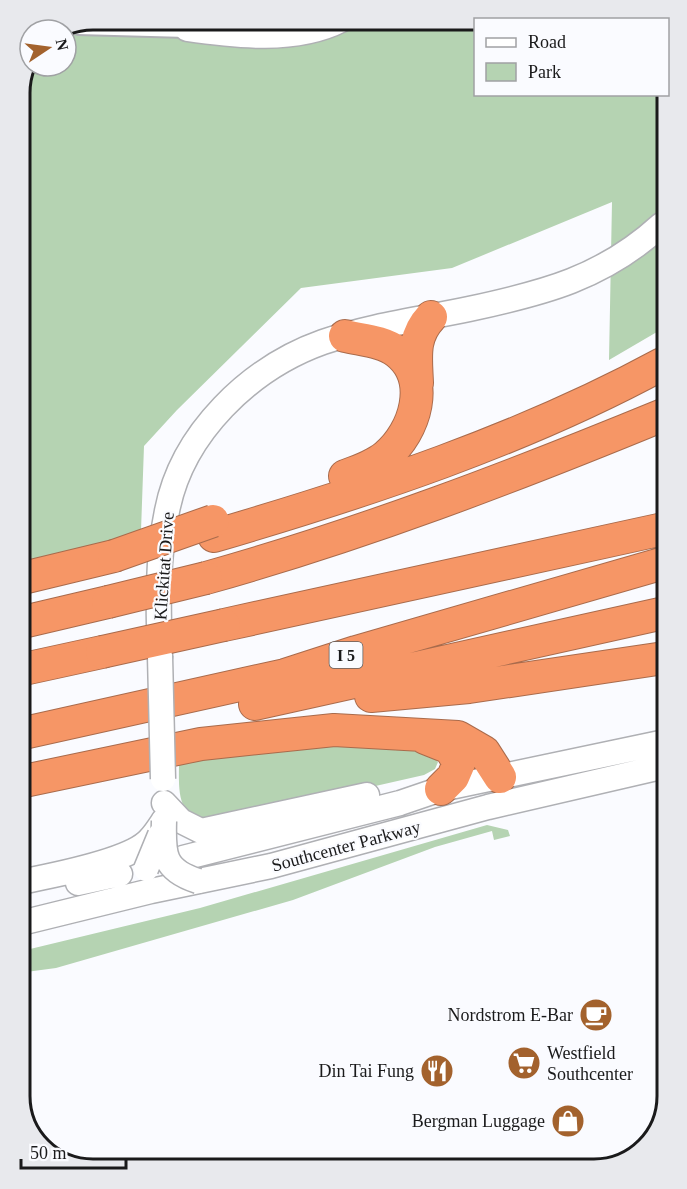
<svg xmlns="http://www.w3.org/2000/svg" width="687" height="1189" viewBox="0 0 687 1189" font-family="'Times New Roman',serif">
	<style>
		.green { fill: #b5d3b2 }
		.lines { fill: none; stroke-linecap: round; stroke-linejoin: round }
		.street-casing { stroke: #afb0b4; stroke-width: 20 }
		.secondary-casing { stroke: #afb0b4; stroke-width: 27 }
		.highway-casing { stroke: #a96b4c; stroke-width: 34 }
		.street { stroke: #fff; stroke-width: 16 }
		.secondary { stroke: #fff; stroke-width: 24 }
		.highway { stroke: #f69666; stroke-width: 32 }
		.secondary-bridge-casing { stroke: #afb0b4; stroke-width: 27; stroke-linecap: butt }
		.highway-bridge-casing { stroke: #a96b4c; stroke-width: 34; stroke-linecap: butt }
		.secondary-bridge { stroke: #fff; stroke-width: 24 }
		.highway-bridge { stroke: #f69666; stroke-width: 32 }
		.labels { text-anchor: middle; dominant-baseline: central; stroke-width: 4.5; stroke-linejoin: round; paint-order: stroke }
		.shield { fill: #fafbff; stroke: #5d5e5f; stroke-width: 1.5 }
		.shield-label { font-size: 16px; font-weight: bold; fill: #1a1a1b }
		.street-label { font-size: 18px; fill: #1a1a1b; stroke: #fafbff }
		.poi-label { font-size: 18px; fill: #1a1a1b; stroke: #fafbff; text-anchor: end }
		.rim { fill: none; stroke: #1a1a1b; stroke-width: 3 }
	</style>
	<rect width="100%" height="100%" fill="#fafbff"/>
	<path class="green" d="M93,20H475L476,94L660,95L662,329L609,360L612,202L452,268L301,288L177,410L144,446L141,531L106,543L23,564L20,88L30,65L66,66V30Z
		M294,745H351L426,751L438,762L435,769L424,775L216,822C175,820 179,792 179,760Z
		M487,825L508,830L510,836L494,840L492,831L435,847L293,900L56,968L26,972V950L200,908Z"/>
	<g class="lines">
		<g class="street-casing">
			<path id="street" d="M78,26L187,29"/>
		</g>
		<g class="secondary-casing">
			<path id="secondary" d="M187,20V29C235,36 296,43 341,20
				M160,656C158,608 157,559 167,511C182,433 250,368 323,342C370,326 421,319 469,309C544,293 603,278 661,225
				M164,803L181,821L201,831L367,795
				M183,858L400,803L441,789L665,742
				M25,881C54,875 131,861 150,839C155,834 160,826 164,820
				M78,883L120,874
				M25,922L151,891L271,866L488,807L665,766"/>
		</g>
		<g class="highway-casing">
			<path id="highway" d="M417,383C416,358 412,337 431,317
				M345,476C359,471 374,466 386,456C415,432 432,379 397,352C383,341 362,340 345,336
				M214,536C367,491 522,440 662,364
				M23,578L114,556
				M206,578C363,534 512,477 663,415
				M23,622L108,602
				M224,625L663,529
				M24,669L102,652
				M371,696L469,687L664,658
				M255,704L664,613
				M24,733L285,675L356,652L664,563
				M425,738L450,748L459,763L453,777L441,789
				M24,781L201,744L334,730L458,737L484,752L500,777"/>
		</g>
		<use href="#street" class="street"/>
		<use href="#secondary" class="secondary"/>
		<use href="#highway" class="highway"/>
		<g class="secondary-bridge-casing">
			<path id="secondary-bridge" d="M160,656L163,779
				M164,821C163,854 163,870 198,881
				M146,869L160,835"/>
		</g>
		<g class="highway-bridge-casing">
			<path id="highway-bridge" d="M114,556L213,521
				M108,602L206,578
				M102,652L224,625"/>
		</g>
		<use href="#secondary-bridge" class="secondary-bridge"/>
		<use href="#highway-bridge" class="highway-bridge"/>
	</g>
	<defs>
		<g id="cafe-disc" transform="scale(1.725)"><circle r="9.5" fill="#a3622d" stroke="#fafbff"/><path d="M-5.5-4.5H6V0H3Q3 3.5 0 3.5H-2.5Q-5.5 3.5-5.5 0ZM3-3.2v2h1.7v-2ZM-6 4.5H4V6H-6Z" fill="#fff"/></g>
		<g id="supermarket-disc" transform="scale(1.725)"><circle r="9.5" fill="#a3622d" stroke="#fafbff"/><path d="M-6-5.5h2.5l.6 2H6L4.5 2H-2.5L-4.4-4H-6ZM-1.5 3.2a1.3 1.3 0 1 0 .1 0ZM3 3.2a1.3 1.3 0 1 0 .1 0Z" fill="#fff"/></g>
		<g id="restaurant-disc" transform="scale(1.725)"><circle r="9.5" fill="#a3622d" stroke="#fafbff"/><path d="M-5-6h1v4h1v-4h1v4h1v-4h1v5L-1.5 .5V6h-2V.5L-5-1ZM5-6V6H3V1.5H1.5Q1.5-4 5-6Z" fill="#fff"/></g>
		<g id="shop-disc" transform="scale(1.725)"><circle r="9.5" fill="#a3622d" stroke="#fafbff"/><path d="M-5-2.5h2.3a2.7 3.5 0 0 1 5.4 0H5L5.5 6h-11ZM-1.5-2.5h3a1.5 2.3 0 0 0-3 0Z" fill="#fff"/></g>
	</defs>
	<g fill-rule="evenodd">
		<use href="#cafe-disc" x="596" y="1015"/>
		<use href="#supermarket-disc" x="524" y="1063"/>
		<use href="#restaurant-disc" x="437" y="1071"/>
		<use href="#shop-disc" x="568" y="1121"/>
	</g>
	<g class="labels">
		<rect class="shield" x="329.5" y="642" width="33" height="26" rx="4.5"/>
		<g class="shield-label">
			<text x="346" y="655">I 5</text>
		</g>
		<g class="street-label">
			<text transform="translate(164 566) rotate(-86)">Klickitat Drive</text>
			<text transform="translate(346 846) rotate(-15)">Southcenter Parkway</text>
		</g>
		<g class="poi-label">
			<text x="573" y="1015">Nordstrom E-Bar</text>
			<text x="547" y="1053" text-anchor="start">Westfield<tspan x="547" dy="21">Southcenter</tspan></text>
			<text x="414" y="1071">Din Tai Fung</text>
			<text x="545" y="1121">Bergman Luggage</text>
		</g>
	</g>
	<path d="M0 0H687V1189H0ZM93 30H594A63 63 0 0 1 657 93V1096A63 63 0 0 1 594 1159H93A63 63 0 0 1 30 1096V93A63 63 0 0 1 93 30Z" fill="#e8e9ed" fill-rule="evenodd"/>
	<path class="rim" d="M93 30H594A63 63 0 0 1 657 93V1096A63 63 0 0 1 594 1159H93A63 63 0 0 1 30 1096V93A63 63 0 0 1 93 30Z"/>
	<rect x="474" y="18" width="195" height="78" fill="#fafbff" stroke="#a0a1a4" stroke-width="1.5"/>
	<rect x="486" y="38" width="30" height="9" fill="#ffffff" stroke="#a0a1a4" stroke-width="1.5"/>
	<text x="528" y="48" font-size="18" fill="#1a1a1b">Road</text>
	<rect x="486" y="63" width="30" height="18" fill="#b5d3b2" stroke="#a0a1a4" stroke-width="1.5"/>
	<text x="528" y="78" font-size="18" fill="#1a1a1b">Park</text>
	<g transform="translate(48 48) rotate(77)"><circle r="28" fill="#fafbff" stroke="#a0a1a4" stroke-width="1.5"/>
	<path d="M0-4.5L10 22L0 15L-10 22Z" fill="#a3622d"/>
	<text y="-9" font-size="16" font-weight="bold" text-anchor="middle" fill="#1a1a1b">N</text>
	</g>
	<path d="M21 1159v9h105v-9" fill="none" stroke="#1a1a1b" stroke-width="3"/>
	<text x="30" y="1159" font-size="18" fill="#1a1a1b" stroke="#fafbff" stroke-width="4.5" paint-order="stroke">50 m</text>
</svg>
